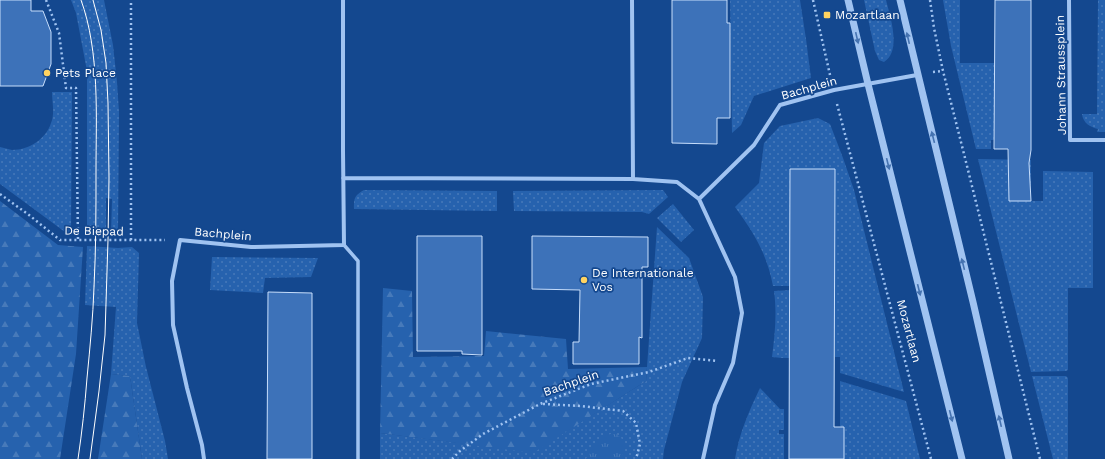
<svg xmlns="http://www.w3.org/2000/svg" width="1105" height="459" viewBox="0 0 1105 459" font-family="'Work Sans',sans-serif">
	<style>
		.grass { fill: url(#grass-dots) }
		.forest { fill: url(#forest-firs) }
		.park { fill: url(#park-tufts) }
		.building { fill: #3d72b9; stroke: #c7defc }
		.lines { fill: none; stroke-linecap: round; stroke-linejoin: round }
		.path { stroke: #a0c3f1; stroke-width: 2.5; stroke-dasharray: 2 3; stroke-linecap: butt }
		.pedestrian { stroke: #a0c3f1; stroke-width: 3.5 }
		.minor { stroke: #a0c3f1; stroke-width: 4 }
		.tertiary { stroke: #a0c3f1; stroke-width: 7 }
		.tram { stroke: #fff; stroke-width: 1 }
		.oneway { fill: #4573b1 }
		.poi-dot { fill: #ffd360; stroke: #14488f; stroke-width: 1.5 }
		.labels { text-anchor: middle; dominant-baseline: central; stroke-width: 3.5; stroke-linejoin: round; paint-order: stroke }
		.poi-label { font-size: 12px; fill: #fff; stroke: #14488f; text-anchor: start }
		.street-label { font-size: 12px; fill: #fff; stroke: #14488f }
	</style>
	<defs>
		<pattern id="grass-dots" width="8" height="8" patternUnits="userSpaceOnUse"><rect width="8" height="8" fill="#2662ae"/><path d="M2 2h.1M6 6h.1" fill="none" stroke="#477aba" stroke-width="1.8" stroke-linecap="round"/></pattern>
		<pattern id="forest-firs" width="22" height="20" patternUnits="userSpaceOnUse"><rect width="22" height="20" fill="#2662ae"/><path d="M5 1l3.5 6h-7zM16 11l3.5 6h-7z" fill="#477aba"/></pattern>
		<pattern id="park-tufts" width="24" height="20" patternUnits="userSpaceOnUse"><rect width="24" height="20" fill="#2662ae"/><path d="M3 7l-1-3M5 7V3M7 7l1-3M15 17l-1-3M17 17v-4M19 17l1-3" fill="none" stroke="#477aba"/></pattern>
	</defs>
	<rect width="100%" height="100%" fill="#14488f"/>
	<path class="grass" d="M71,0H104L113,45L117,82L119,112L118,233L111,234L112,199L106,198V234H87V71L76,13Z
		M730,0H800L806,39L811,78L754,96L741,125L732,133Z
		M864,0H886C890,16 902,51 884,62L879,60L875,51Z
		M943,0H960V63H994V140H991V149H976L951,46Z
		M1098,0H1105V132H1097L1098,129C1090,127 1083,123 1082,114H1097Z
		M52,92H72L71,233L65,232L0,184V147C4,148 8,149 12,150C29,150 46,139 51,123C55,114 52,101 52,92Z
		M818,118L830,124L843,158L854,190L904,392L840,373V357H835V169L790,286H773C767,254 754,233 735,207L759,183L764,143L780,126Z
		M978,159L1031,160V185H1009V201H1043V171L1093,172V288H1068V370L1066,371L1031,372Z
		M364,190L497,191V211L354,209C354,198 354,196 364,190Z
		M663,190L668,197L649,214L642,212L514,211L513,191Z
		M673,204L694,230L681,242L657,218Z
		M657,227L689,258L703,297L702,338L682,382L664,450L663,459H380V433L533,452L646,381Z
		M87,246L118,248L132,247L139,253L137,323L146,367L165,441L168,459H142L130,376L111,374L116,307L85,305Z
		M212,257L318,258L311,277L265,278L263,293L210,290Z
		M790,290V358H782L772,357C775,334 777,313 774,291Z
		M1032,376H1066L1068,378V459H1053Z
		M840,381L906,401L920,459H844V427H840Z
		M760,388L780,409H784V430H779V434H784V459H735C739,434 749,411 760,388Z"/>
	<path class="forest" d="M0,201L58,245L83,247L76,354L60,459H0Z
		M383,288L412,291L413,357L484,356L486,331L566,339L568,369L647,367L646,381L533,453L380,433Z
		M111,374L130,376L142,459H98Z"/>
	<path class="park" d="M615,433L622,439L624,448L622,459H586C593,447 600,435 615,433Z"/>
	<path class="building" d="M0,0H31V11H43L51,32V64L43,86H0Z
		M672,0H727V23H730V118H717V144L672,143Z
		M995,0H1031V150L1029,163L1031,201H1009L1008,149H994Z
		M790,169H835L834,427H844V459H789Z
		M417,236H482V355L462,354V351H417Z
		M532,236L648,237V267H642V338L639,337V364H573V342H579L580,290L532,289Z
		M268,292L312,293V459H267Z"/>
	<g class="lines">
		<path class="path" d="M46,0L59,33L66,88H76L78,240
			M813,0L830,75
			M930,0L934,28L943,71L964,154L1040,459
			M933,72L943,71
			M837,104L931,459
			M0,194L29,215L60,240H165
			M131,240V0
			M543,404L581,406L623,411L636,423L640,444L636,459
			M452,459L460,451L483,434L540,404L591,384L649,372L688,358L718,361"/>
		<path class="pedestrian" d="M344,245L358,261V459"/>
		<path class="minor" d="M632,0L633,179
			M1069,0L1070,140H1105
			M343,178L633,179L677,182L699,199L735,277L742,313L733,363L715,405L703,459
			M699,199L754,145L780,105L834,90L917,75
			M204,459L202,445L187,388L173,325L172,281L180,240L251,247L344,245L343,151V0"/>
		<path class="tertiary" d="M848,0L868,84L962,459
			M900,0L973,302L1009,459"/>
		<path class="tram" d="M78,459C82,432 85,405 87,378C90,347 93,317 94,287C96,248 96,210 96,171C96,117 100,52 81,0
			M90,459L99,391L105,335L108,240L109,178L108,103L106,63L101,30L93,0"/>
	</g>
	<defs><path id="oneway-solid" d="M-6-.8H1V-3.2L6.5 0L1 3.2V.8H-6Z"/></defs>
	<g class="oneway">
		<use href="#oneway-solid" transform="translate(857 38) rotate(77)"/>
		<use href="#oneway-solid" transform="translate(908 38) rotate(-103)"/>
		<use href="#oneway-solid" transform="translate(933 137) rotate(-104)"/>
		<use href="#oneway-solid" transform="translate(888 164) rotate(76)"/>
		<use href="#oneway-solid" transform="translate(963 264) rotate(-104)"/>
		<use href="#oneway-solid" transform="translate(919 290) rotate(76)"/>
		<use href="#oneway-solid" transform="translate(951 416) rotate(76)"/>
		<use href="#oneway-solid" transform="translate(1000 421) rotate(-103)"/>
	</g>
	<g class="poi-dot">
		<rect x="823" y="11" width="8" height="8" rx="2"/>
		<circle cx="47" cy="73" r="4"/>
		<circle cx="584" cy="280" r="4"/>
	</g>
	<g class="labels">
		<g class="poi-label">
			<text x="835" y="15">Mozartlaan</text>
			<text x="55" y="73">Pets Place</text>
			<text x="592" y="273">De Internationale<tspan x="592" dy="14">Vos</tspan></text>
		</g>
		<g class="street-label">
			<text transform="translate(1061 75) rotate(-91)">Johann Straussplein</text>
			<text transform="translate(809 88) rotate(-16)">Bachplein</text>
			<text transform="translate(94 231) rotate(1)">De Biepad</text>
			<text transform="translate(223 234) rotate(5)">Bachplein</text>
			<text transform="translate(909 331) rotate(75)">Mozartlaan</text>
			<text transform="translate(571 383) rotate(-19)">Bachplein</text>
		</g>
	</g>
</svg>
